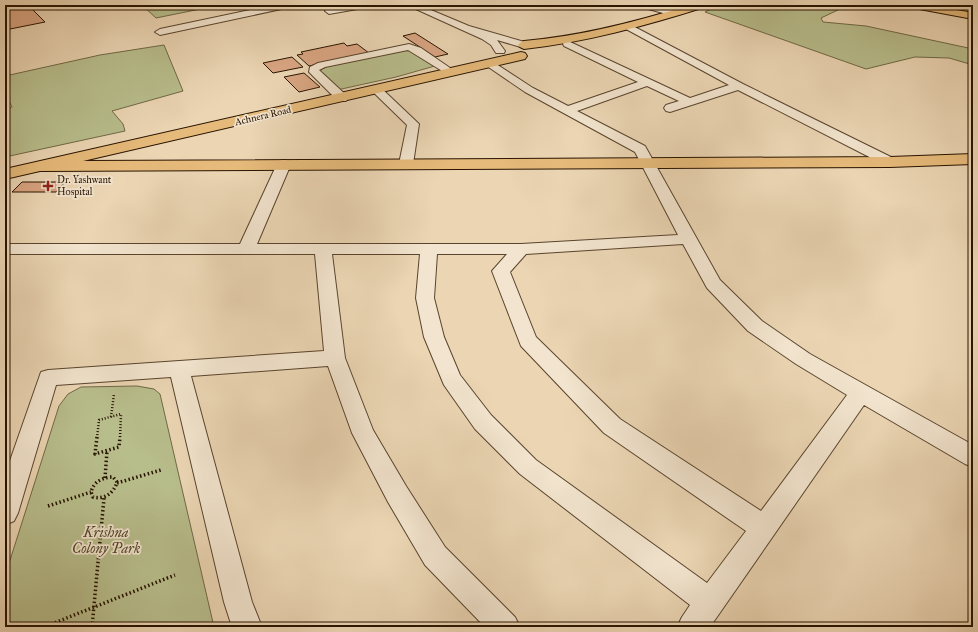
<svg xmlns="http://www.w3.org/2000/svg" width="978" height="632" viewBox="0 0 978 632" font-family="'IM FELL Great Primer',serif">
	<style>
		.green { fill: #b8bd8c; stroke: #706846 }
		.building { fill: #d9a582; stroke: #281400 }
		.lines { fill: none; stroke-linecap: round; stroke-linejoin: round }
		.minor-casing { stroke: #59442d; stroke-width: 2 }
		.major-casing { stroke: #281400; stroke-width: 2 }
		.path-far1 { stroke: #281400; stroke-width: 2.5; stroke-dasharray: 1 2; stroke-linecap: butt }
		.path { stroke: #281400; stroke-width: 3.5; stroke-dasharray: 1.5 2.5; stroke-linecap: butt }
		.minor { fill: #f2e4ce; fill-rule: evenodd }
		.major { fill: #e6ba7a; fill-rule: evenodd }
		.poi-dot { fill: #8f2418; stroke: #f2e4ce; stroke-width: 1.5 }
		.labels { text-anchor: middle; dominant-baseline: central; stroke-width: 3.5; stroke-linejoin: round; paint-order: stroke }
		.far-street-label { font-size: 10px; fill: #281400; stroke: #f2e4ce }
		.far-poi-label { font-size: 10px; fill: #281400; stroke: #f2e4ce; text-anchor: start }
		.near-park-label { font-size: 14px; font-style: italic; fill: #53472a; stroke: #f2e4ce }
	</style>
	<rect width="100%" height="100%" fill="#ebd5b3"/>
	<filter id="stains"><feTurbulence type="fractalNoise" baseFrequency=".005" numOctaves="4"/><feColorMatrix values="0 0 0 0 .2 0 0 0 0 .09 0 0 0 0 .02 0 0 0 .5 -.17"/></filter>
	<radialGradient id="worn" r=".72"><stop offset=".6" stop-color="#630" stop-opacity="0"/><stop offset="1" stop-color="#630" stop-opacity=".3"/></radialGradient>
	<path class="green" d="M142,5H220L156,18Z
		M719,5H832L840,9L821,18L823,22L866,26L973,49V65L949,58L915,57L866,69L705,12Z
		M164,45L183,91L112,111L123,124L125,131L5,157V110L12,107L5,93V76L100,55Z
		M399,50L411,51L435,66L396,77L337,90L319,71L328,66Z
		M137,386L154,389L160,394L214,627H5V576L59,406L68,394L81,387Z"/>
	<path class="building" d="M14,5H28L45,22L5,30V8L15,6Z
		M415,33L448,54L435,57L403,36Z
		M344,43L347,46L357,44L369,53L309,66L297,55L303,54L301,52Z
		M292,57L303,67L273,73L263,63Z
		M304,73L320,87L299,92L284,77Z
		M22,182H65L56,192H12Z"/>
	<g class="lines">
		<g class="minor-casing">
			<path id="minor" d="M274,5H290L286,8L160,35L155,32L160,29Z
				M348,5H367L363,8L329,14L325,11L326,9Z
				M407,5H419L469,26L528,43L529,45L524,48L497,40L505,51L504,53H496L491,45L482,39Z
				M640,5H654L677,11L679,13L674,16L641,7Z
				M629,24L743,84L895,159L897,162L895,165L890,166L885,165L738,90L670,112L666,111L664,108L666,105L679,101L647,86L577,111L645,146L720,280L762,321L810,354L973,445V467L965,464L864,405L710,627H677L682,617L690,605L520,474L475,429L444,385L424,337L416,298L420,254H332L345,358L373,430L406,486L445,547L515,617L520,627H485L425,565L388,502L352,433L328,366L191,376L252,602L262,627H232L224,602L171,377L56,385L18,513L14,521L5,525V475L41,372L48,370L324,351L315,254H5V244H240L277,164L279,161L284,160L289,161L291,164L257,244H521L678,235L635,152L525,92L484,64L489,61L493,62L533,88L568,106L638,82L564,46L563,44L564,42L568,41L690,98L729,85L626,29L624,27L626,25ZM683,244L707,288L748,331L796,364L847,395L761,511L620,419L536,337L510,272L526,254ZM437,254H507L492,271L521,346L604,433L746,531L707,583L536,460L491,415L460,375L444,337L434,298Z
				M409,44L421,48L456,72L455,74H447L408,50L325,67L319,70L346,95L348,98L346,101H338L309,72L310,67L318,63Z
				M376,86L380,87L419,124L413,164L411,167L406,168L401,167L399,164L407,125L372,91L370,89L372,87Z"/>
		</g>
		<g class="major-casing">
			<path id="major" d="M690,5H706L705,7C645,26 586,42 524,49L520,47L518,45L520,43L524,41C581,36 636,22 690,5Z
				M909,5H931L973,13V19L914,8Z
				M521,52L525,53L527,56L525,59L83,161L890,157L973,154V164L890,167L40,171L5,179V169Z"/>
		</g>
		<path class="path-far1" d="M111,417L114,394
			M97,438L99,420L121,414L120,438"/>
		<path class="path" d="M97,437L95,454L119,447L120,437
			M110,477H113L117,482C114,493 104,500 93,497L91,492C94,482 100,479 110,477Z
			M105,478L107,451
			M117,483L161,470
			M48,506L91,492
			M44,627L175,575
			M92,627L104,498"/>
		<use href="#minor" class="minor"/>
		<use href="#major" class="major"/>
	</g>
	<path class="poi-dot" d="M46 180h4v4h4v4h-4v4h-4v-4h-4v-4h4z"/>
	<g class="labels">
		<g class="far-street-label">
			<text transform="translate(263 116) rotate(-13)">Achnera Road</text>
		</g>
		<g class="far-poi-label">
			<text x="57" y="180">Dr. Yashwant<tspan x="57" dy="12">Hospital</tspan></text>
		</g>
		<g class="near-park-label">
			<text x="106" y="532">Krishna<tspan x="106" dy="16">Colony Park</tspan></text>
		</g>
	</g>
	<rect width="978" height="632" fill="none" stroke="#ebd5b3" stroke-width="20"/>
	<rect x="6" y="6" width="966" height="620" fill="none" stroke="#281400" stroke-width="2"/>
	<rect x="10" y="10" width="958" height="612" fill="none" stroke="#281400"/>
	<rect width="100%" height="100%" filter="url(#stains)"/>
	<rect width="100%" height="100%" fill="url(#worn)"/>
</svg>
